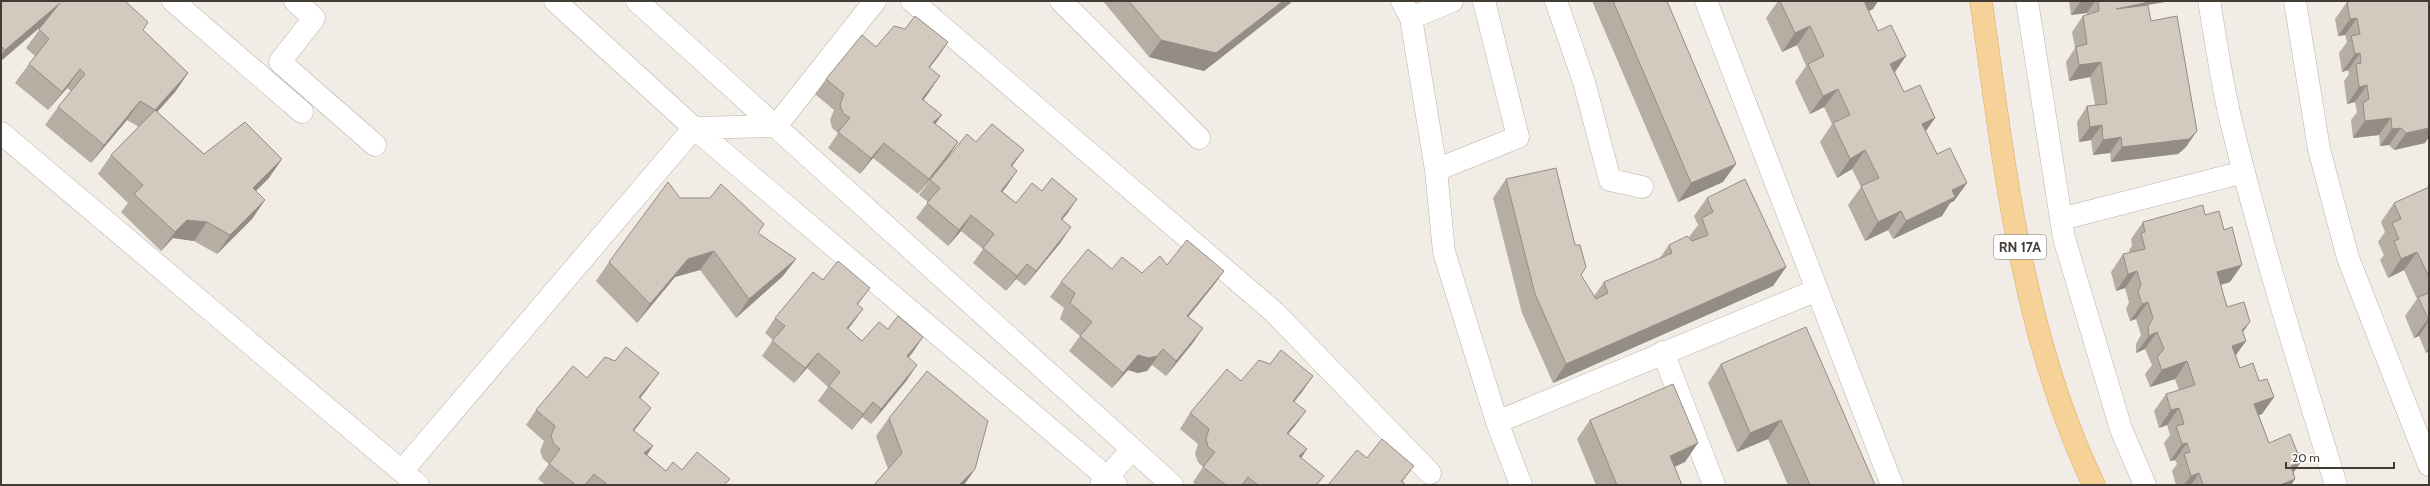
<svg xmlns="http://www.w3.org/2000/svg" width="2430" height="486" viewBox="0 0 2430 486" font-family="Cabin,sans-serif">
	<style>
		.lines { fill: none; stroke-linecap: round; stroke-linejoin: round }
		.pedestrian-casing { stroke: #bbb2a8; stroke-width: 23 }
		.minor-casing { stroke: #bbb2a8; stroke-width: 23 }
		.primary-casing { stroke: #daab6a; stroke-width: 23 }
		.pedestrian { stroke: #fff; stroke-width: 22 }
		.minor { stroke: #fff; stroke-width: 22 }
		.primary { stroke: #f6d198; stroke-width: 22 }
		.wall { fill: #b6ada3 }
		.shaded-wall { fill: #948d85 }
		.building { fill: #d4c9be; stroke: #948d85 }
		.labels { text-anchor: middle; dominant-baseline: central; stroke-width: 4; stroke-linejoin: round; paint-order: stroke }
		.shield { fill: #fff; stroke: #7b7672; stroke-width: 1 }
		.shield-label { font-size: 14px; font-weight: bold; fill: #433c35 }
	</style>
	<rect width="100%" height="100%" fill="#f1ece5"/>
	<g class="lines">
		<g class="pedestrian-casing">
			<path id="pedestrian" d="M295,1L314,18L280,62L375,145"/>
		</g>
		<g class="minor-casing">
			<path id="minor" d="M173,1L302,112
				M555,1L694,128L1116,485
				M637,1L1172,485
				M912,1L1274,312L1430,473
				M1061,1L1199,138
				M1402,1L1411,18L1436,170L1444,252L1497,422L1521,485
				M1556,1L1584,82L1610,180L1642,187
				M1706,1L1892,485
				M2027,1L2064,238L2121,429L2145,485
				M2209,1C2216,40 2221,79 2230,117C2260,242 2299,363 2336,485
				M2295,1L2319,149L2348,258L2429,465
				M1411,18L1452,1
				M1,133L418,485
				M1436,170L1518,137L1484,1
				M2061,219L2244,172
				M1663,352L1714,485
				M1497,422L1817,290
				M402,471L694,128L776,126L875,1
				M1101,485L1132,449"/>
		</g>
		<g class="primary-casing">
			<path id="primary" d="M1981,1C2004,163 2022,336 2094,485"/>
		</g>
		<use href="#pedestrian" class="pedestrian"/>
		<use href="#minor" class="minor"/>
		<use href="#primary" class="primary"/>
	</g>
	<path class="wall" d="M1,1L143,30L188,73L175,92L157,112L204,154L269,178L256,191L265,200L252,219L217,254L194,241L173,238L161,251L121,212L128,203L98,174L111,155L139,127L127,120L91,163L45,125L58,107L71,91L67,88L48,110L15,83L29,64L35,56L26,48L42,26L1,61Z
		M1103,1H1293L1204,71L1149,57Z
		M1592,1H1667L1723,182L1678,202Z
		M1778,1H1878L1873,9L1868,11L1895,72L1904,92L1935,118L1926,131L1937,154L1967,183L1954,201L1950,203L1942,216L1893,239L1888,230L1865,241L1848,205L1861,187L1852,169L1837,178L1820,142L1832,124L1824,107L1810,114L1795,82L1806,66L1797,45L1782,52L1766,18Z
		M2069,1H2166L2165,2L2144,6L2151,21L2186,147L2178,154L2111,162L2110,153L2093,155L2091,140L2079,142L2077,122L2087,106L2095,105L2090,77L2069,81L2066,62L2075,48L2072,32L2083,16L2087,15V13L2071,15Z
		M2353,1L2425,143L2394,150L2389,145L2380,146L2379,135L2353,138L2351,120L2357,112L2355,102L2347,104L2344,81L2349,74L2348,70L2342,72L2339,53L2347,42L2345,35L2338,36L2335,19L2347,2Z
		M905,29L948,42L930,67V91L923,100L936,124L958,142L948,157L918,194L873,158L860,174L828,148L838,133L832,128L830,120L834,110L815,94L826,79Z
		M976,142L1012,167L1017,171L1002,191L1016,203L1042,191L1077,199L1062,220L1061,242L1025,286L1016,279L1006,291L973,263L983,249L961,231L948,246L916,218L928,202L919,195L930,180Z
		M1506,179L1581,275L1594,296L1604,282L1659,259L1669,245L1690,239L1689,237L1698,225L1694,216L1707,198L1786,267L1773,286L1553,383L1522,313L1493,198Z
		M2429,187V351L2426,353L2419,336L2414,338L2405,316L2417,299L2404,270L2388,278L2380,260L2384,255L2378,242L2385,232L2381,222L2394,203Z
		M680,198L758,233L796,259L782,277L736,318L700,270L675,277L637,323L596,281L609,262Z
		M2205,215L2230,282L2221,285L2227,307L2243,332L2236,355L2240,368L2259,381L2274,397L2262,414L2259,415L2269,443L2294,473L2295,479L2291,485H2176L2172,471L2177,464L2175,460L2170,461L2164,443L2170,435L2167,425L2159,428L2154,411L2166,394L2179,390L2175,379L2150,387L2145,374L2152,365L2145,349L2136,353V344L2141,335L2136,319L2130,321L2126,309L2129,302L2125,288L2116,291L2111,272L2123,254L2130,253L2129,250L2132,246L2131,239L2143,222Z
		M1167,265L1224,271L1213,286L1188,317L1203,328L1192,344L1166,376L1152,365L1147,371L1138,373L1128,370L1112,388L1069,351L1080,336L1060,319L1064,308L1050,297L1061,282L1112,269L1142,273Z
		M823,280L858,305L863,309L848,329L862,341L913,352L908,357L907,380L871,424L862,417L852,430L818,401L828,387L807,368L794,383L762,356L773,340L765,333L775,318Z
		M1721,364L1875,485H1788L1768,439L1737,452L1708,383Z
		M648,388L640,398L651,408L634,431L653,446L647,455L666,471L682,470L725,485H546L538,479L549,464L543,459L540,451L544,441L526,425L536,410Z
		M1302,392L1294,401L1295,426L1288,434L1301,458L1324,476L1317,485H1196L1193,482L1203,467L1198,462L1195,454L1198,444L1180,429L1190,413Z
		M889,418L975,469L964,485H874L888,469L876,436Z
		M1590,420L1685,462L1675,467L1682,485H1596L1577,439Z"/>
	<path class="shaded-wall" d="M1283,1H1293L1204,71L1149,57L1161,40Z
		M1863,1H1878L1873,9L1850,20Z
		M2081,1H2095L2087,13L2071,15Z
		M2141,1H2166L2165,2L2116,9Z
		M60,3L47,21L1,61V56L5,50Z
		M2357,18L2345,35L2338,36L2350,19Z
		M1810,26L1797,45L1782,52L1795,33Z
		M948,42L938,57L918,82L929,67Z
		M2360,53L2348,70L2342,72L2355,54Z
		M1906,56L1893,75L1890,64Z
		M2101,62L2090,77L2069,81L2079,65Z
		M80,69L67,88L48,110L62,92Z
		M188,73L175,92L142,129L155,110Z
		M940,76L930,91L912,115L922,99Z
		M2367,85L2355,102L2347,104L2359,87Z
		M1838,89L1824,107L1810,114L1823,96Z
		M140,101L127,120L91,163L104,145Z
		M942,115L931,130L933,122Z
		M1935,118L1922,136V124Z
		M2391,118L2379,135L2353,138L2365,121Z
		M2102,125L2091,140L2079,142L2090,127Z
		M2401,128L2389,145L2380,146L2392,129Z
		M2429,128V137L2425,143L2394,150L2406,133Z
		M2197,131L2186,147L2178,154L2111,162L2122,147Z
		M2121,137L2110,153L2093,155L2103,140Z
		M958,142L948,157L918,194L929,179Z
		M884,143L873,158L860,174L871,158Z
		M1024,150L1013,165L1000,181L1011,165Z
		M1865,150L1852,169L1837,178L1850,159Z
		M282,159L269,178L240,206L253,188Z
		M1736,164L1723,182L1678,202L1691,183Z
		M1017,171L1007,186L991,206L1001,191Z
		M1967,183L1954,201L1950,203L1942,216L1893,239L1906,221L1952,190Z
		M1077,199L1067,214L1050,234L1061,219Z
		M265,200L252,219L217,254L230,235Z
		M1901,211L1888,230L1865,241L1878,222Z
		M971,215L961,231L948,246L959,230Z
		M187,220L207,222L194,241L173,238L161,251L175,232Z
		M1071,227L1061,242L1025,286L1036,271Z
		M714,251L700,270L675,277L637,323L650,304L688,259Z
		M2417,252L2404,270L2388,278L2401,259Z
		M796,259L782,277L736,318L749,299Z
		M1027,264L1016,279L1006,291L1017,276Z
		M2242,265L2230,282L2205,289L2217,272Z
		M1786,267L1773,286L1553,383L1566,364Z
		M1224,271L1213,286L1177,331L1187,316Z
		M2137,271L2125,288L2116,291L2128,274Z
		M870,288L859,303L846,319L857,304Z
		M2148,302L2136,319L2130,321L2142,304Z
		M863,309L852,324L836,344L847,328Z
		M2429,318V321L2419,336L2414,338L2428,319Z
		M2250,322L2238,339L2242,330Z
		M1203,328L1192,344L1166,376L1176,361Z
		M2157,332L2145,349L2136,353L2149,336Z
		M923,337L913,352L897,372L907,356Z
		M2246,341L2234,358L2232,346Z
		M2429,348V351L2426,353Z
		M1163,349L1147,371L1138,373L1128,370L1112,388L1123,373L1138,355Z
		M818,353L807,368L794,383L805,368Z
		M2187,361L2175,379L2150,387L2162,370Z
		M917,365L907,380L871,424L881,409Z
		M659,373L648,388L629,413L639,397Z
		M1313,376L1302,392L1283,416L1293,401Z
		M2274,397L2262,414L2242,421L2254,404Z
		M873,402L862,417L852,430L863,414Z
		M651,408L640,423L622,445L633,430Z
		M2179,408L2167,425L2159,428L2171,410Z
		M1306,411L1295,426L1276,448L1287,433Z
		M1781,420L1768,439L1737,452L1750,433Z
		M1698,443L1685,462L1657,474L1670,456Z
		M2187,443L2175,460L2170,461L2182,444Z
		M653,446L643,461L644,453Z
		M1307,449L1297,465L1299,456Z
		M2301,462L2289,479L2291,466Z
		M1414,466L1403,481L1400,485H1399Z
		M975,469L964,485H959Z
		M2199,473L2191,485H2184L2191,476Z
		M2295,479L2291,485H2280Z"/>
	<path class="building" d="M1,1H85L86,2L87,1H125L148,22L143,30L188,73L155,110L140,101L104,145L58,107L85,74L80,69L62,92L29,64L49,39L39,29L60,3L5,50L1,46Z
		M1129,1H1283L1216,53L1161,40Z
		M1613,1H1667L1736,164L1691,183Z
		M1780,1H1864L1878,31L1891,25L1906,56L1890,64L1904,92L1920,85L1935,118L1922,124L1937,154L1950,148L1967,183L1952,190L1955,197L1906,221L1901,211L1878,222L1861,186L1879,178L1865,150L1850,159L1833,123L1850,115L1838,89L1823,96L1808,64L1824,56L1810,26L1795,33Z
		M2098,1H2146L2145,3L2116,9L2148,5L2151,21L2177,16L2197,131L2189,139L2122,147L2121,137L2103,140L2102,125L2090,127L2087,106L2107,104L2101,62L2079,65L2076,47L2087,44L2083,16L2099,11Z
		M2353,1H2429V128L2406,133L2401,128L2392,129L2391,118L2365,121L2363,103L2369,99L2367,85L2359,87L2356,64L2361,63L2360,53L2355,54L2351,36L2360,34L2357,18L2350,19L2347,2Z
		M915,16L948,42L929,67L940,76L922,99L942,115L933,122L958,142L929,179L884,143L871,158L838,132L850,118L843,113L840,105L844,94L826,79L862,35L876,47L894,26L905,29Z
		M155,110L204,154L245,122L282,159L253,188L265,200L230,235L207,222L187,220L175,232L134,194L143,185L111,155Z
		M992,124L1024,150L1011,165L1017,171L1001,191L1016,203L1032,183L1042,191L1052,178L1077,199L1061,219L1071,227L1036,271L1027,264L1017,276L983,248L994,234L971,215L959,230L927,203L940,188L930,180L967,134L976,142Z
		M1556,168L1575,245H1580L1586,267L1581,275L1596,299L1608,293L1604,282L1672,253L1669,245L1687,236L1692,241L1708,235L1702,218L1713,212L1707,198L1745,179L1786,267L1566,364L1535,294L1506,179Z
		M668,182L680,198H710L721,184L764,224L758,233L796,259L749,299L714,251L688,259L650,304L609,262Z
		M2429,187V277L2417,252L2401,259L2394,241L2399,239L2392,223L2401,219L2394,203Z
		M2203,205L2205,215L2219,211L2224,230L2232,227L2242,265L2217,272L2227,307L2244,302L2250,322L2242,330L2246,341L2232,346L2240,368L2253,363L2259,381L2267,379L2274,397L2254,404L2269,443L2290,434L2301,462L2291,466L2295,479L2280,485H2203L2199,473L2191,476L2184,454L2190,452L2187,443L2182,444L2176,426L2184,424L2179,408L2171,410L2166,394L2195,385L2187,361L2162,370L2157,357L2164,349L2157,332L2149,336L2148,327L2153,318L2148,302L2142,304L2138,292L2141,285L2137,271L2128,274L2123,254L2145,249L2141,233L2145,232L2143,222Z
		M1187,240L1224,271L1187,316L1203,328L1176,361L1163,349L1157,356L1149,358L1138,355L1123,373L1080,336L1092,322L1070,303L1075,293L1061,282L1088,249L1112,269L1122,257L1142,273L1160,256L1167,265Z
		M838,261L870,288L857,304L863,309L847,328L862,341L879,322L888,329L898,316L923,337L907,356L917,365L881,409L873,402L863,414L829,386L840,372L818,353L805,368L772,341L785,326L775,318L813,272L823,280Z
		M2429,293V318L2428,319L2418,297Z
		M1806,327L1875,485H1810L1781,420L1750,433L1721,364Z
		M626,347L659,373L639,397L651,408L633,430L653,446L644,453L666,471L673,462L682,470L697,452L730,479L724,485H608L594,474L585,485H576L549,464L560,449L554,444L551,436L555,426L536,410L573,366L587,378L605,357L615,361Z
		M1281,350L1313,376L1293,401L1306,411L1287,433L1307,449L1299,456L1324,476L1316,485H1258L1248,477L1242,485H1226L1203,467L1215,452L1208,447L1206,439L1209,429L1190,413L1227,369L1241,381L1259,360L1270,364Z
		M927,371L988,421L975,469L959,485H874L902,453L889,418Z
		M1673,384L1698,443L1670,456L1682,485H1617L1590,420Z
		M1382,439L1414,466L1401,481L1406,485H1328L1357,450L1367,458Z"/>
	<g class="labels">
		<rect class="shield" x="1994" y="235" width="52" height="24" rx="3"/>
		<g class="shield-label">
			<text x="2020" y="247">RN 17A</text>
		</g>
	</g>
	<rect width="2430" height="486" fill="none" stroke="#433c35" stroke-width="4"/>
	<path d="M2286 462v6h108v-6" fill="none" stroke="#433c35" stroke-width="2"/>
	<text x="2292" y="462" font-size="12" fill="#433c35" stroke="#ffffff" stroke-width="3" paint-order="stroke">20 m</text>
</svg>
